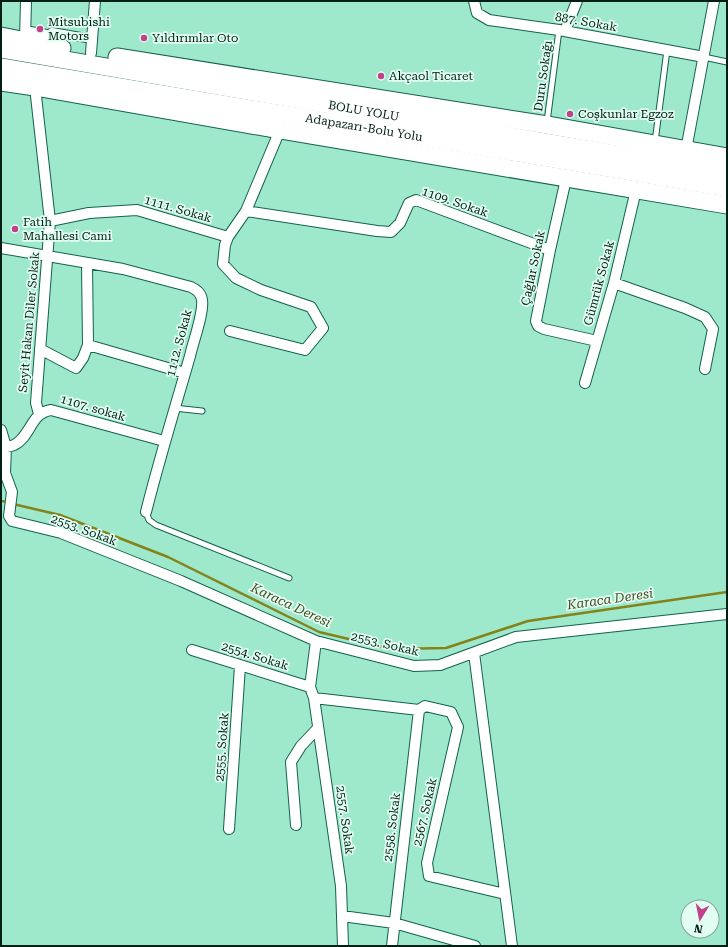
<svg xmlns="http://www.w3.org/2000/svg" width="728" height="947" viewBox="0 0 728 947" font-family="'Roboto Serif',serif">
	<style>
		.lines { fill: none; stroke-linecap: round; stroke-linejoin: round }
		.stream { stroke: #84831b; stroke-width: 2.5 }
		.service-casing { stroke: #12624c; stroke-width: 7 }
		.pedestrian-casing { stroke: #12624c; stroke-width: 10 }
		.minor-casing { stroke: #12624c; stroke-width: 12 }
		.trunk-casing { stroke: #12624c; stroke-width: 19 }
		.service { stroke: #fff; stroke-width: 5 }
		.pedestrian { stroke: #fff; stroke-width: 8 }
		.minor { stroke: #fff; stroke-width: 10 }
		.trunk { stroke: #fff; stroke-width: 17 }
		.poi-dot { fill: #c2418b; stroke: #e2fef2; stroke-width: 1.5 }
		.labels { text-anchor: middle; dominant-baseline: central; stroke-width: 3.5; stroke-linejoin: round; paint-order: stroke }
		.poi-label { font-size: 12px; fill: #011f15; stroke: #e2fef2; text-anchor: start }
		.street-label { font-size: 12px; fill: #011f15; stroke: #e2fef2 }
		.water-label { font-size: 13px; font-style: italic; fill: #494920; stroke: #e2fef2 }
	</style>
	<rect width="100%" height="100%" fill="#9ee8cc"/>
	<g class="lines">
		<path class="stream" d="M1,501L8,502
			M13,504L60,515L168,557L319,632L391,649L446,648L528,621L727,592"/>
		<g class="service-casing">
			<path id="service" d="M704,57L727,62
				M547,122L559,30
				M655,142L667,50
				M174,408L202,411
				M146,512L149,520L156,525L289,578"/>
		</g>
		<g class="pedestrian-casing">
			<path id="pedestrian" d="M25,30L52,35V32L92,39"/>
		</g>
		<g class="minor-casing">
			<path id="minor" d="M474,1L477,13L489,20L559,30L704,57
				M565,31L577,1
				M25,40L26,1
				M91,53L95,1
				M35,87L50,221L36,403L39,414
				M686,150L714,1
				M566,179L550,250L536,321L538,326L544,329L597,341
				M246,211L377,231L391,232L400,223L409,203L416,200L550,250
				M50,221L89,213L137,210L228,237
				M1,248L123,269L191,287C197,290 201,293 202,300C204,313 193,342 190,356C175,408 159,460 146,512
				M614,283L685,308L705,317L713,329L705,369
				M230,331L305,350L323,328L311,307L261,290L236,278L223,264L225,245L228,237L246,211L280,130
				M88,345L185,373
				M40,349L76,368L83,358L88,345L87,263
				M585,383L614,283L636,190
				M1,430L6,447L5,473L12,492L9,516L12,521L61,533L181,581L316,641L414,666L440,665L516,637L727,614
				M1,448C5,447 10,447 14,445C31,437 30,413 51,410L164,441
				M316,641L310,687L314,698L419,710
				M192,650L310,687
				M474,653L512,946
				M314,698L341,886L343,946
				M419,710L425,706L451,712L458,727L427,863L429,876L505,894
				M296,825L291,762L301,746L318,728
				M229,829L240,666
				M342,916L394,923L475,946
				M392,946L419,710"/>
		</g>
		<g class="trunk-casing">
			<g id="trunk">
				<path d="M1,36L62,48"/>
				<path id="s1" d="M1,49L727,173"/>
				<path d="M117,57L547,125L727,157"/>
				<path id="s2" d="M1,67L727,188"/>
				<path d="M1,82L35,87L280,130L727,205"/>
			</g>
		</g>
		<use href="#service" class="service"/>
		<use href="#pedestrian" class="pedestrian"/>
		<use href="#minor" class="minor"/>
		<use href="#trunk" class="trunk"/>
	</g>
	<g class="poi-dot">
		<circle cx="40" cy="29" r="4"/>
		<circle cx="144" cy="38" r="4"/>
		<circle cx="381" cy="76" r="4"/>
		<circle cx="570" cy="114" r="4"/>
		<circle cx="15" cy="229" r="4"/>
	</g>
	<g class="labels">
		<g class="poi-label">
			<text x="48" y="22">Mitsubishi<tspan x="48" dy="14">Motors</tspan></text>
			<text x="152" y="38">Yıldırımlar Oto</text>
			<text x="389" y="76">Akçaol Ticaret</text>
			<text x="578" y="114">Coşkunlar Egzoz</text>
			<text x="23" y="222">Fatih<tspan x="23" dy="14">Mahallesi Cami</tspan></text>
		</g>
		<g class="street-label">
			<text transform="translate(586 22) rotate(10)">887. Sokak</text>
			<text transform="translate(543 76) rotate(-82)">Duru Sokağı</text>
			<text stroke="none"><textPath href="#s1" startOffset="368">BOLU YOLU</textPath></text>
			<text stroke="none"><textPath href="#s2" startOffset="368">Adapazarı-Bolu Yolu</textPath></text>
			<text transform="translate(455 202) rotate(19)">1109. Sokak</text>
			<text transform="translate(178 209) rotate(16)">1111. Sokak</text>
			<text transform="translate(533 268) rotate(-78)">Çağlar Sokak</text>
			<text transform="translate(599 283) rotate(-75)">Gümrük Sokak</text>
			<text transform="translate(29 322) rotate(-85)">Seyit Hakan Diler Sokak</text>
			<text transform="translate(179 343) rotate(-75)">1112. Sokak</text>
			<text transform="translate(93 408) rotate(16)">1107. sokak</text>
			<text transform="translate(84 530) rotate(20)">2553. Sokak</text>
			<text transform="translate(385 644) rotate(13)">2553. Sokak</text>
			<text transform="translate(255 656) rotate(17)">2554. Sokak</text>
			<text transform="translate(222 747) rotate(-86)">2555. Sokak</text>
			<text transform="translate(425 812) rotate(-77)">2567. Sokak</text>
			<text transform="translate(345 820) rotate(82)">2557. Sokak</text>
			<text transform="translate(392 827) rotate(-83)">2558. Sokak</text>
		</g>
		<g class="water-label">
			<text transform="translate(610 599) rotate(-8)">Karaca Deresi</text>
			<text transform="translate(291 605) rotate(25)">Karaca Deresi</text>
		</g>
	</g>
	<rect width="728" height="947" fill="none" stroke="#011f15" stroke-width="4"/>
	<g transform="translate(700 919) rotate(190)"><circle r="19" fill="#e2fef2" stroke="#88a59a"/>
	<path d="M0-3L7 15L0 10L-7 15Z" fill="#c2418b"/>
	<text y="-6" font-size="11" font-weight="bold" text-anchor="middle" fill="#011f15">N</text>
	</g>
</svg>
